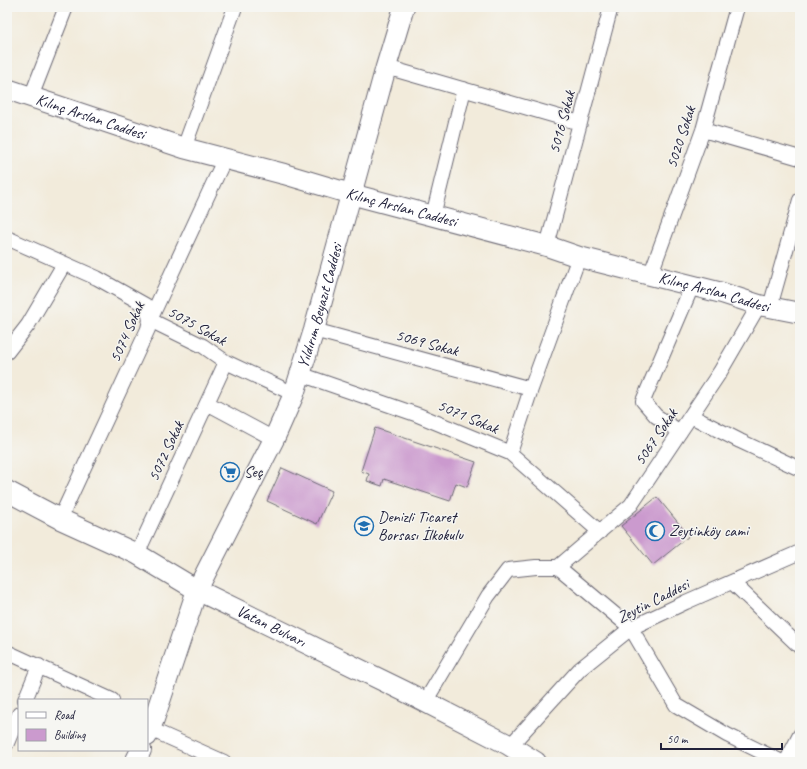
<svg xmlns="http://www.w3.org/2000/svg" width="807" height="769" viewBox="0 0 807 769" font-family="Caveat,sans-serif">
	<style>
		.building { fill: #cb9ace }
		.lines { fill: none; stroke-linecap: round; stroke-linejoin: round }
		.street-casing { stroke: #6b6873; stroke-width: 16 }
		.secondary-casing { stroke: #6b6873; stroke-width: 22 }
		.street { stroke: #fff; stroke-width: 14 }
		.secondary { stroke: #fff; stroke-width: 20 }
		.labels { text-anchor: middle; dominant-baseline: central; stroke-width: 3; stroke-linejoin: round; paint-order: stroke }
		.street-label { font-size: 16px; fill: #22223b; stroke: #f6f6f2 }
		.poi-label { font-size: 16px; fill: #22223b; stroke: #f6f6f2; text-anchor: start }
	</style>
	<rect width="100%" height="100%" fill="#f6f6f2"/>
	<filter id="ink" filterUnits="userSpaceOnUse"><feTurbulence type="fractalNoise" baseFrequency=".025" numOctaves="2"/><feDisplacementMap in="SourceGraphic" scale="8" xChannelSelector="R" yChannelSelector="G"/><feConvolveMatrix kernelMatrix="1 2 1 2 8 2 1 2 1" color-interpolation-filters="sRGB"/></filter>
	<filter id="wash" filterUnits="userSpaceOnUse"><feTurbulence type="fractalNoise" baseFrequency=".012" numOctaves="4" result="noise"/><feDisplacementMap in="SourceGraphic" scale="16" xChannelSelector="R" yChannelSelector="G"/><feGaussianBlur stdDeviation="0.9" result="paint"/><feColorMatrix in="noise" values="0 0 0 0 0 0 0 0 0 0 0 0 0 0 0 0 0 1.4 0 .05"/><feComposite in="paint" operator="in"/></filter>
	<g filter="url(#wash)">
		<rect width="100%" height="100%" fill="#f2ebdb"/>
		<g id="blocks">
			<path class="building" d="M375,428L476,462L467,487L456,483L450,501L384,479L382,486L367,481L369,474L361,471Z
				M282,468L332,491L317,524L267,501Z
				M657,497L689,536L653,565L621,526Z"/>
		</g>
	</g>
	<g filter="url(#ink)">
		<use href="#blocks" fill-opacity="0" stroke="#6b6873" stroke-width="1"/>
		<g class="lines">
			<g class="street-casing">
				<path id="street" d="M386,67L580,123
					M31,97L66,7
					M703,130L800,158
					M184,148L235,7
					M433,216L464,89
					M7,238L97,278L147,306L150,320L203,346L226,362L294,394
					M547,246L611,7
					M650,276L703,130L737,7
					M770,307L800,200
					M314,330L531,389
					M7,352L28,325L64,264
					M300,374L418,415L510,453L600,532
					M207,403L274,439
					M691,416L740,441L800,469
					M680,432L656,416L643,401L692,286
					M510,453L531,389L579,257
					M60,519L148,329L150,320L225,158
					M137,554L226,362
					M558,567L631,505L720,372L759,305
					M558,567L631,628L676,705L727,735L782,762
					M732,582L800,647
					M7,652L112,700
					M25,700L39,666
					M425,702L488,596L508,570L536,567H558
					M150,729L224,762
					M7,743L19,714
					M510,746L580,669L631,628L686,602L800,552
					M786,762L800,735"/>
			</g>
			<g class="secondary-casing">
				<g id="secondary">
					<path id="s1" d="M7,89L184,148L284,174L351,194L547,246L579,257L722,293L759,305L800,313"/>
					<path id="s2" d="M7,491L60,519L137,554L197,590L404,691L507,744L536,762"/>
					<path id="s3" d="M147,736L154,719L197,590L274,439L294,394L314,330L386,67L404,7"/>
					<path d="M135,762L141,750"/>
				</g>
			</g>
			<use href="#street" class="street"/>
			<use href="#secondary" class="secondary"/>
		</g>
	</g>
	<defs>
		<g id="supermarket-ring" transform="scale(1)"><circle r="9.5" fill="#f6f6f2" stroke="#1f6fb2" stroke-width="1.5"/><path d="M-6-5.5h2.5l.6 2H6L4.5 2H-2.5L-4.4-4H-6ZM-1.5 3.2a1.3 1.3 0 1 0 .1 0ZM3 3.2a1.3 1.3 0 1 0 .1 0Z" fill="#1f6fb2"/></g>
		<g id="school-ring" transform="scale(1)"><circle r="9.5" fill="#f6f6f2" stroke="#1f6fb2" stroke-width="1.5"/><path d="M0-5L7-2L0 1L-7-2ZM-4 1L0 2.5L4 1V4Q0 6-4 4Z" fill="#1f6fb2"/></g>
		<g id="mosque-ring" transform="scale(1)"><circle r="9.5" fill="#f6f6f2" stroke="#1f6fb2" stroke-width="1.5"/><path d="M3.5-4.9A6 6 0 1 0 3.5 4.9A5 5 0 1 1 3.5-4.9Z" fill="#1f6fb2"/></g>
	</defs>
	<g fill-rule="evenodd">
		<use href="#supermarket-ring" x="230" y="472"/>
		<use href="#school-ring" x="364" y="526"/>
		<use href="#mosque-ring" x="655" y="531"/>
	</g>
	<g class="labels">
		<g class="street-label">
			<text stroke="none"><textPath href="#s1" startOffset="88">Kılınç Arslan Caddesi</textPath></text>
			<text transform="translate(562 122) rotate(-75)">5016 Sokak</text>
			<text transform="translate(681 137) rotate(-72)">5020 Sokak</text>
			<text stroke="none"><textPath href="#s1" startOffset="412">Kılınç Arslan Caddesi</textPath></text>
			<text stroke="none"><textPath href="#s1" startOffset="736">Kılınç Arslan Caddesi</textPath></text>
			<text stroke="none"><textPath href="#s3" startOffset="465">Yıldırım Beyazıt Caddesi</textPath></text>
			<text transform="translate(197 326) rotate(29)">5075 Sokak</text>
			<text transform="translate(127 332) rotate(-66)">5074 Sokak</text>
			<text transform="translate(427 343) rotate(15)">5069 Sokak</text>
			<text transform="translate(468 417) rotate(23)">5071 Sokak</text>
			<text transform="translate(656 437) rotate(-56)">5067 Sokak</text>
			<text transform="translate(166 451) rotate(-65)">5072 Sokak</text>
			<text transform="translate(653 601) rotate(-27)">Zeytin Caddesi</text>
			<text stroke="none"><textPath href="#s2" startOffset="297">Vatan Bulvarı</textPath></text>
		</g>
		<g class="poi-label">
			<text x="244" y="472">Seç</text>
			<text x="378" y="517">Denizli Ticaret<tspan x="378" dy="18">Borsası İlkokulu</tspan></text>
			<text x="669" y="531">Zeytinköy cami</text>
		</g>
	</g>
	<rect width="807" height="769" fill="none" stroke="#f6f6f2" stroke-width="24"/>
	<rect x="18" y="699" width="130" height="52" fill="#f6f6f2" stroke="#a1a1a9"/>
	<rect x="26" y="712" width="20" height="6" fill="#ffffff" stroke="#a1a1a9"/>
	<text x="54" y="719" font-size="12" fill="#22223b">Road</text>
	<rect x="26" y="729" width="20" height="12" fill="#cb9ace" stroke="#a1a1a9"/>
	<text x="54" y="739" font-size="12" fill="#22223b">Building</text>
	<path d="M661 743v6h121v-6" fill="none" stroke="#22223b" stroke-width="2"/>
	<text x="667" y="743" font-size="12" fill="#22223b" stroke="#f6f6f2" stroke-width="3" paint-order="stroke">50 m</text>
</svg>
